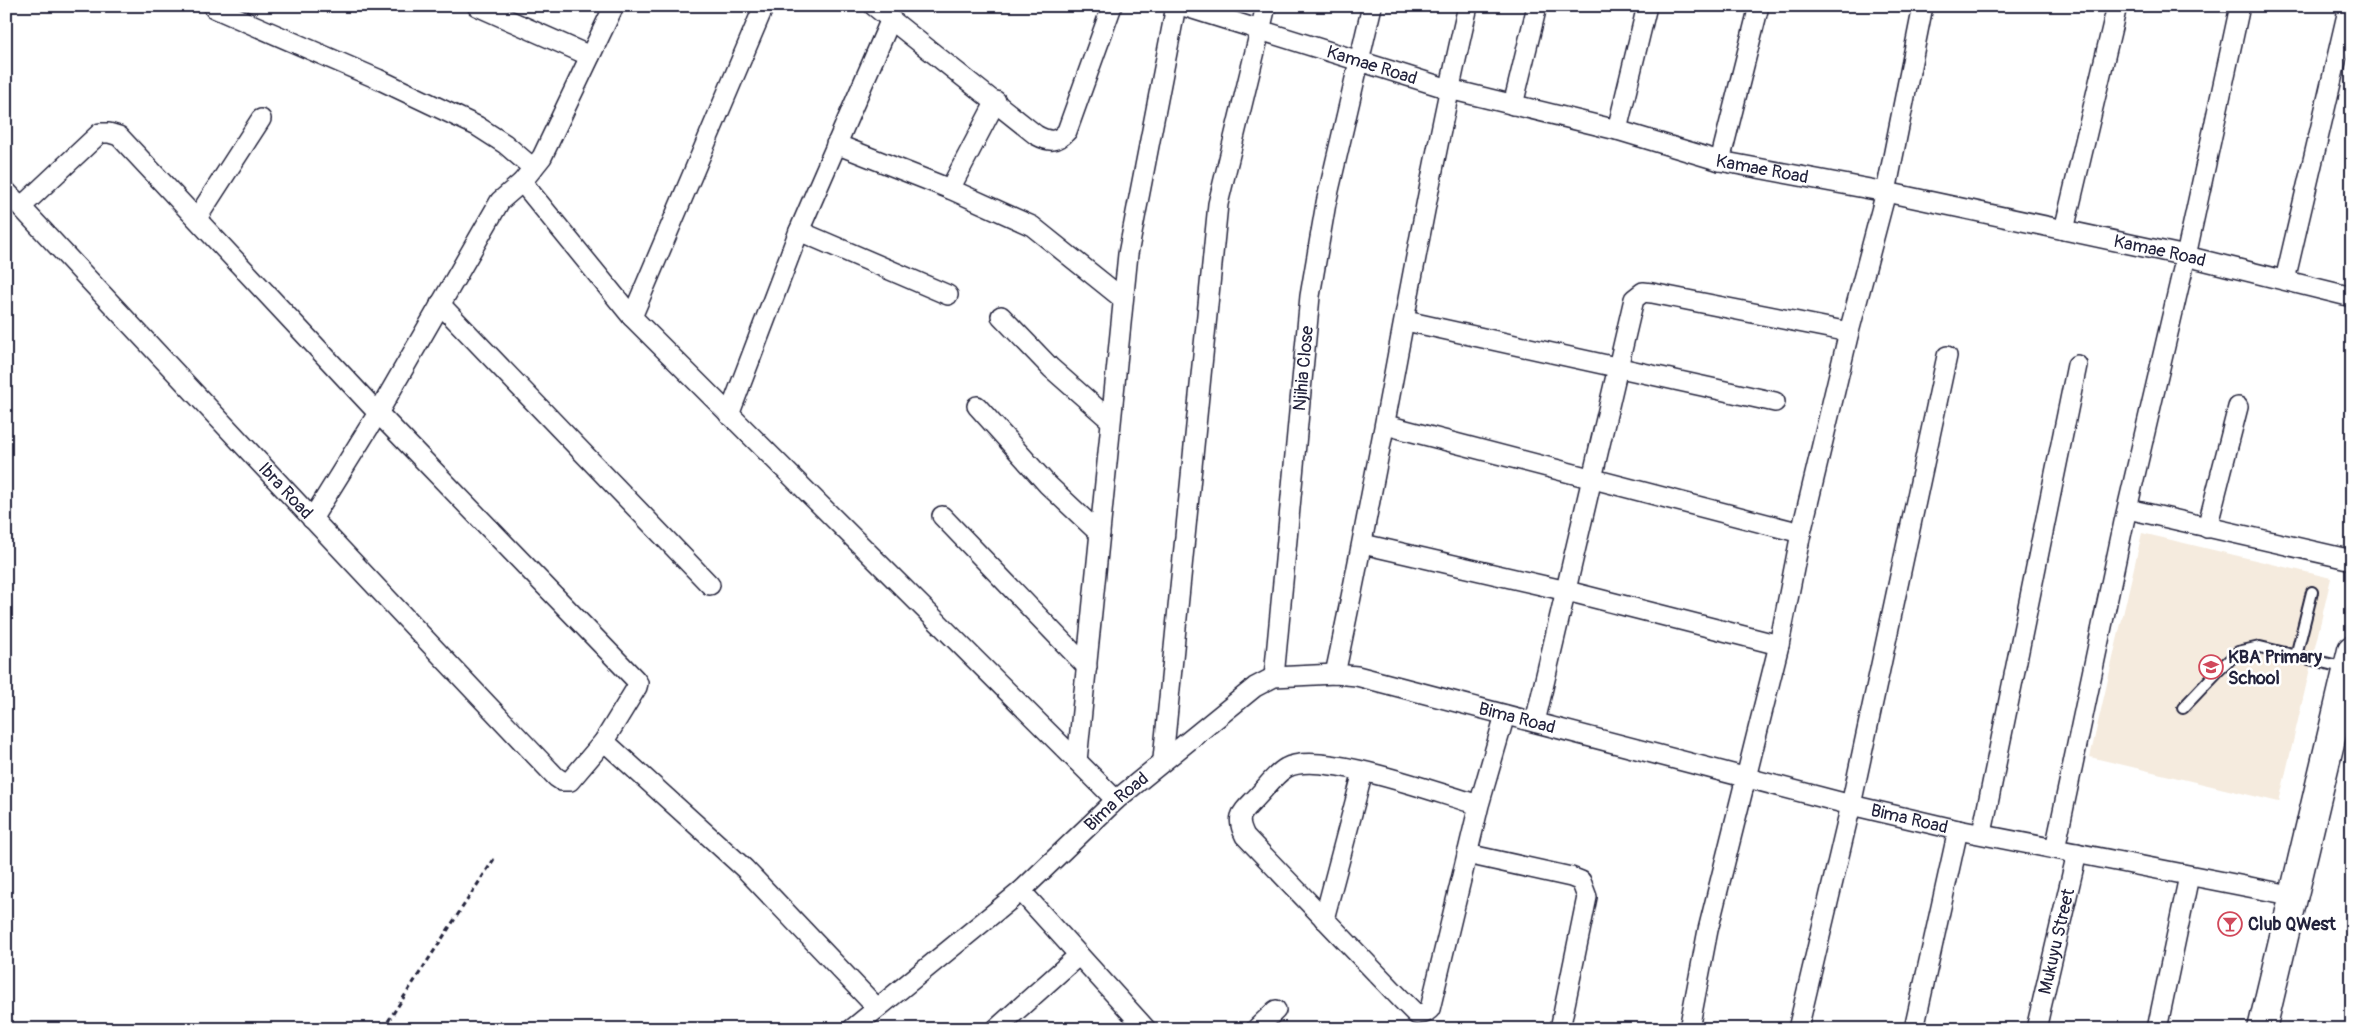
<svg xmlns="http://www.w3.org/2000/svg" width="2358" height="1035" viewBox="0 0 2358 1035" font-family="Pangolin,sans-serif">
	<style>
		.built { fill: #f5ebde }
		.lines { fill: none; stroke-linecap: round; stroke-linejoin: round }
		.lane-casing { stroke: #22223b; stroke-width: 14 }
		.street-casing { stroke: #22223b; stroke-width: 22 }
		.secondary-casing { stroke: #22223b; stroke-width: 31 }
		.path { stroke: #22223b; stroke-width: 3; stroke-dasharray: 5 4; stroke-linecap: butt }
		.lane { stroke: #fff; stroke-width: 10 }
		.street { stroke: #fff; stroke-width: 19 }
		.secondary { stroke: #fff; stroke-width: 28 }
		.labels { text-anchor: middle; dominant-baseline: central; stroke-width: 5; stroke-linejoin: round; paint-order: stroke }
		.street-label { font-size: 18px; fill: #22223b; stroke: #fff }
		.poi-label { font-size: 18px; font-weight: bold; fill: #22223b; stroke: #fff; text-anchor: start }
	</style>
	<rect width="100%" height="100%" fill="#fff"/>
	<filter id="ink" filterUnits="userSpaceOnUse"><feTurbulence type="fractalNoise" baseFrequency=".02" numOctaves="2"/><feDisplacementMap in="SourceGraphic" scale="10" xChannelSelector="R" yChannelSelector="G"/><feConvolveMatrix kernelMatrix="1 2 1 2 8 2 1 2 1" color-interpolation-filters="sRGB"/></filter>
	<g filter="url(#ink)">
		<path class="built" d="M2142,533L2331,578L2279,802L2090,757Z"/>
		<g class="lines">
			<g class="lane-casing">
				<path id="lane" d="M2296,656L2312,592
					M2183,708L2219,670L2238,652L2260,647L2346,668"/>
			</g>
			<g class="street-casing">
				<g id="street">
					<path d="M477,6L590,56"/>
					<path d="M874,6L1036,135C1049,142 1057,143 1067,131L1112,6"/>
					<path id="s1" d="M1183,6L1449,89L1617,130L1720,161L1886,192L2186,256L2352,297"/>
					<path d="M214,8L378,79L477,126L505,144L533,168"/>
					<path d="M1513,105L1537,6"/>
					<path d="M1617,130L1647,6"/>
					<path d="M836,144L950,189L1032,226L1123,299"/>
					<path d="M1720,161L1759,6"/>
					<path d="M522,182L632,317L1116,800"/>
					<path d="M950,189L996,101"/>
					<path id="s2" d="M6,191L21,207C199,398 376,588 556,777L562,781H570L604,741L637,687L638,683L635,679L378,413L119,136L109,133H100L21,207"/>
					<path d="M197,218L261,119"/>
					<path d="M2064,230L2117,6"/>
					<path d="M799,231L948,295"/>
					<path d="M2285,280L2349,6"/>
					<path d="M440,304L710,585"/>
					<path d="M1001,316L1051,368L1110,420"/>
					<path d="M632,317L764,6"/>
					<path d="M1406,321L1775,402"/>
					<path d="M977,406L1047,484L1100,534"/>
					<path d="M729,415L799,231L891,19"/>
					<path d="M1386,425L1801,533"/>
					<path d="M2128,509L2352,560"/>
					<path d="M942,516L1087,667"/>
					<path d="M312,519L378,413L500,201L522,182L542,157L614,6"/>
					<path d="M2207,528L2238,407"/>
					<path d="M1363,544L1567,591L1779,645"/>
					<path d="M1335,674C1383,452 1417,227 1468,6"/>
					<path id="s3" d="M1274,677L1310,296L1326,203L1372,6"/>
					<path d="M1535,722L1634,299L1643,292L1652,293L1849,332"/>
					<path d="M604,741L745,869L877,1008"/>
					<path d="M1163,759L1218,204L1266,6"/>
					<path d="M1077,761L1128,254L1176,6"/>
					<path d="M1479,805C1440,794 1319,749 1286,768C1275,774 1265,789 1256,798C1242,813 1235,816 1245,836L1403,1001L1416,1014L1425,1013L1430,1009L1479,805L1505,715"/>
					<path d="M1982,833L2077,365"/>
					<path d="M2055,849L2124,522L2186,256L2240,6"/>
					<path d="M1467,854L1571,877L1581,881L1587,897L1560,1029"/>
					<path d="M1021,891L1146,1029"/>
					<path d="M1324,919L1363,772"/>
					<path id="s4" d="M852,1029L1021,891L1116,800L1255,687L1274,677L1335,674L1357,676L1851,805L1958,830L2295,896"/>
					<path d="M996,1029L1079,955"/>
					<path d="M1256,1029L1276,1010"/>
					<path d="M1689,1029L1708,930L1779,645L1801,533L1849,332L1886,192L1923,6"/>
					<path d="M1798,1029L1851,805L1947,356"/>
					<path d="M1914,1029L1958,830"/>
					<path id="s5" d="M2036,1029L2077,853"/>
					<path d="M2157,1029L2189,876"/>
				</g>
			</g>
			<g class="secondary-casing">
				<path id="secondary" d="M2262,1029L2352,650"/>
			</g>
			<path class="path" d="M383,1029L496,856"/>
			<use href="#lane" class="lane"/>
			<use href="#street" class="street"/>
			<use href="#secondary" class="secondary"/>
		</g>
	</g>
	<defs>
		<g id="school-ring" transform="scale(1.25)"><circle r="9.5" fill="#fff" stroke="#d1495b" stroke-width="1.5"/><path d="M0-5L7-2L0 1L-7-2ZM-4 1L0 2.5L4 1V4Q0 6-4 4Z" fill="#d1495b"/></g>
		<g id="bar-ring" transform="scale(1.25)"><circle r="9.5" fill="#fff" stroke="#d1495b" stroke-width="1.5"/><path d="M-6-5H6L.8 .8V4.5H3.5V6h-7V4.5H-.8V.8Z" fill="#d1495b"/></g>
	</defs>
	<g fill-rule="evenodd">
		<use href="#school-ring" x="2211" y="667"/>
		<use href="#bar-ring" x="2230" y="924"/>
	</g>
	<g class="labels">
		<g class="street-label">
			<text stroke="none"><textPath href="#s1" startOffset="198">Kamae Road</textPath></text>
			<text stroke="none"><textPath href="#s1" startOffset="602">Kamae Road</textPath></text>
			<text stroke="none"><textPath href="#s1" startOffset="1008">Kamae Road</textPath></text>
			<text stroke="none"><textPath href="#s3" startOffset="310">Njihia Close</textPath></text>
			<text stroke="none"><textPath href="#s2" startOffset="410">Ibra Road</textPath></text>
			<text stroke="none"><textPath href="#s4" startOffset="799">Bima Road</textPath></text>
			<text stroke="none"><textPath href="#s4" startOffset="349">Bima Road</textPath></text>
			<text stroke="none"><textPath href="#s4" startOffset="1204">Bima Road</textPath></text>
			<text stroke="none"><textPath href="#s5" startOffset="90">Mukuyu Street</textPath></text>
		</g>
		<g class="poi-label">
			<text x="2228" y="657">KBA Primary<tspan x="2228" dy="21">School</tspan></text>
			<text x="2248" y="924">Club QWest</text>
		</g>
	</g>
	<rect width="2358" height="1035" fill="none" stroke="#fff" stroke-width="25"/>
	<rect x="12" y="12" width="2333" height="1010" fill="none" stroke="#22223b" stroke-width="2" filter="url(#ink)"/>
</svg>
